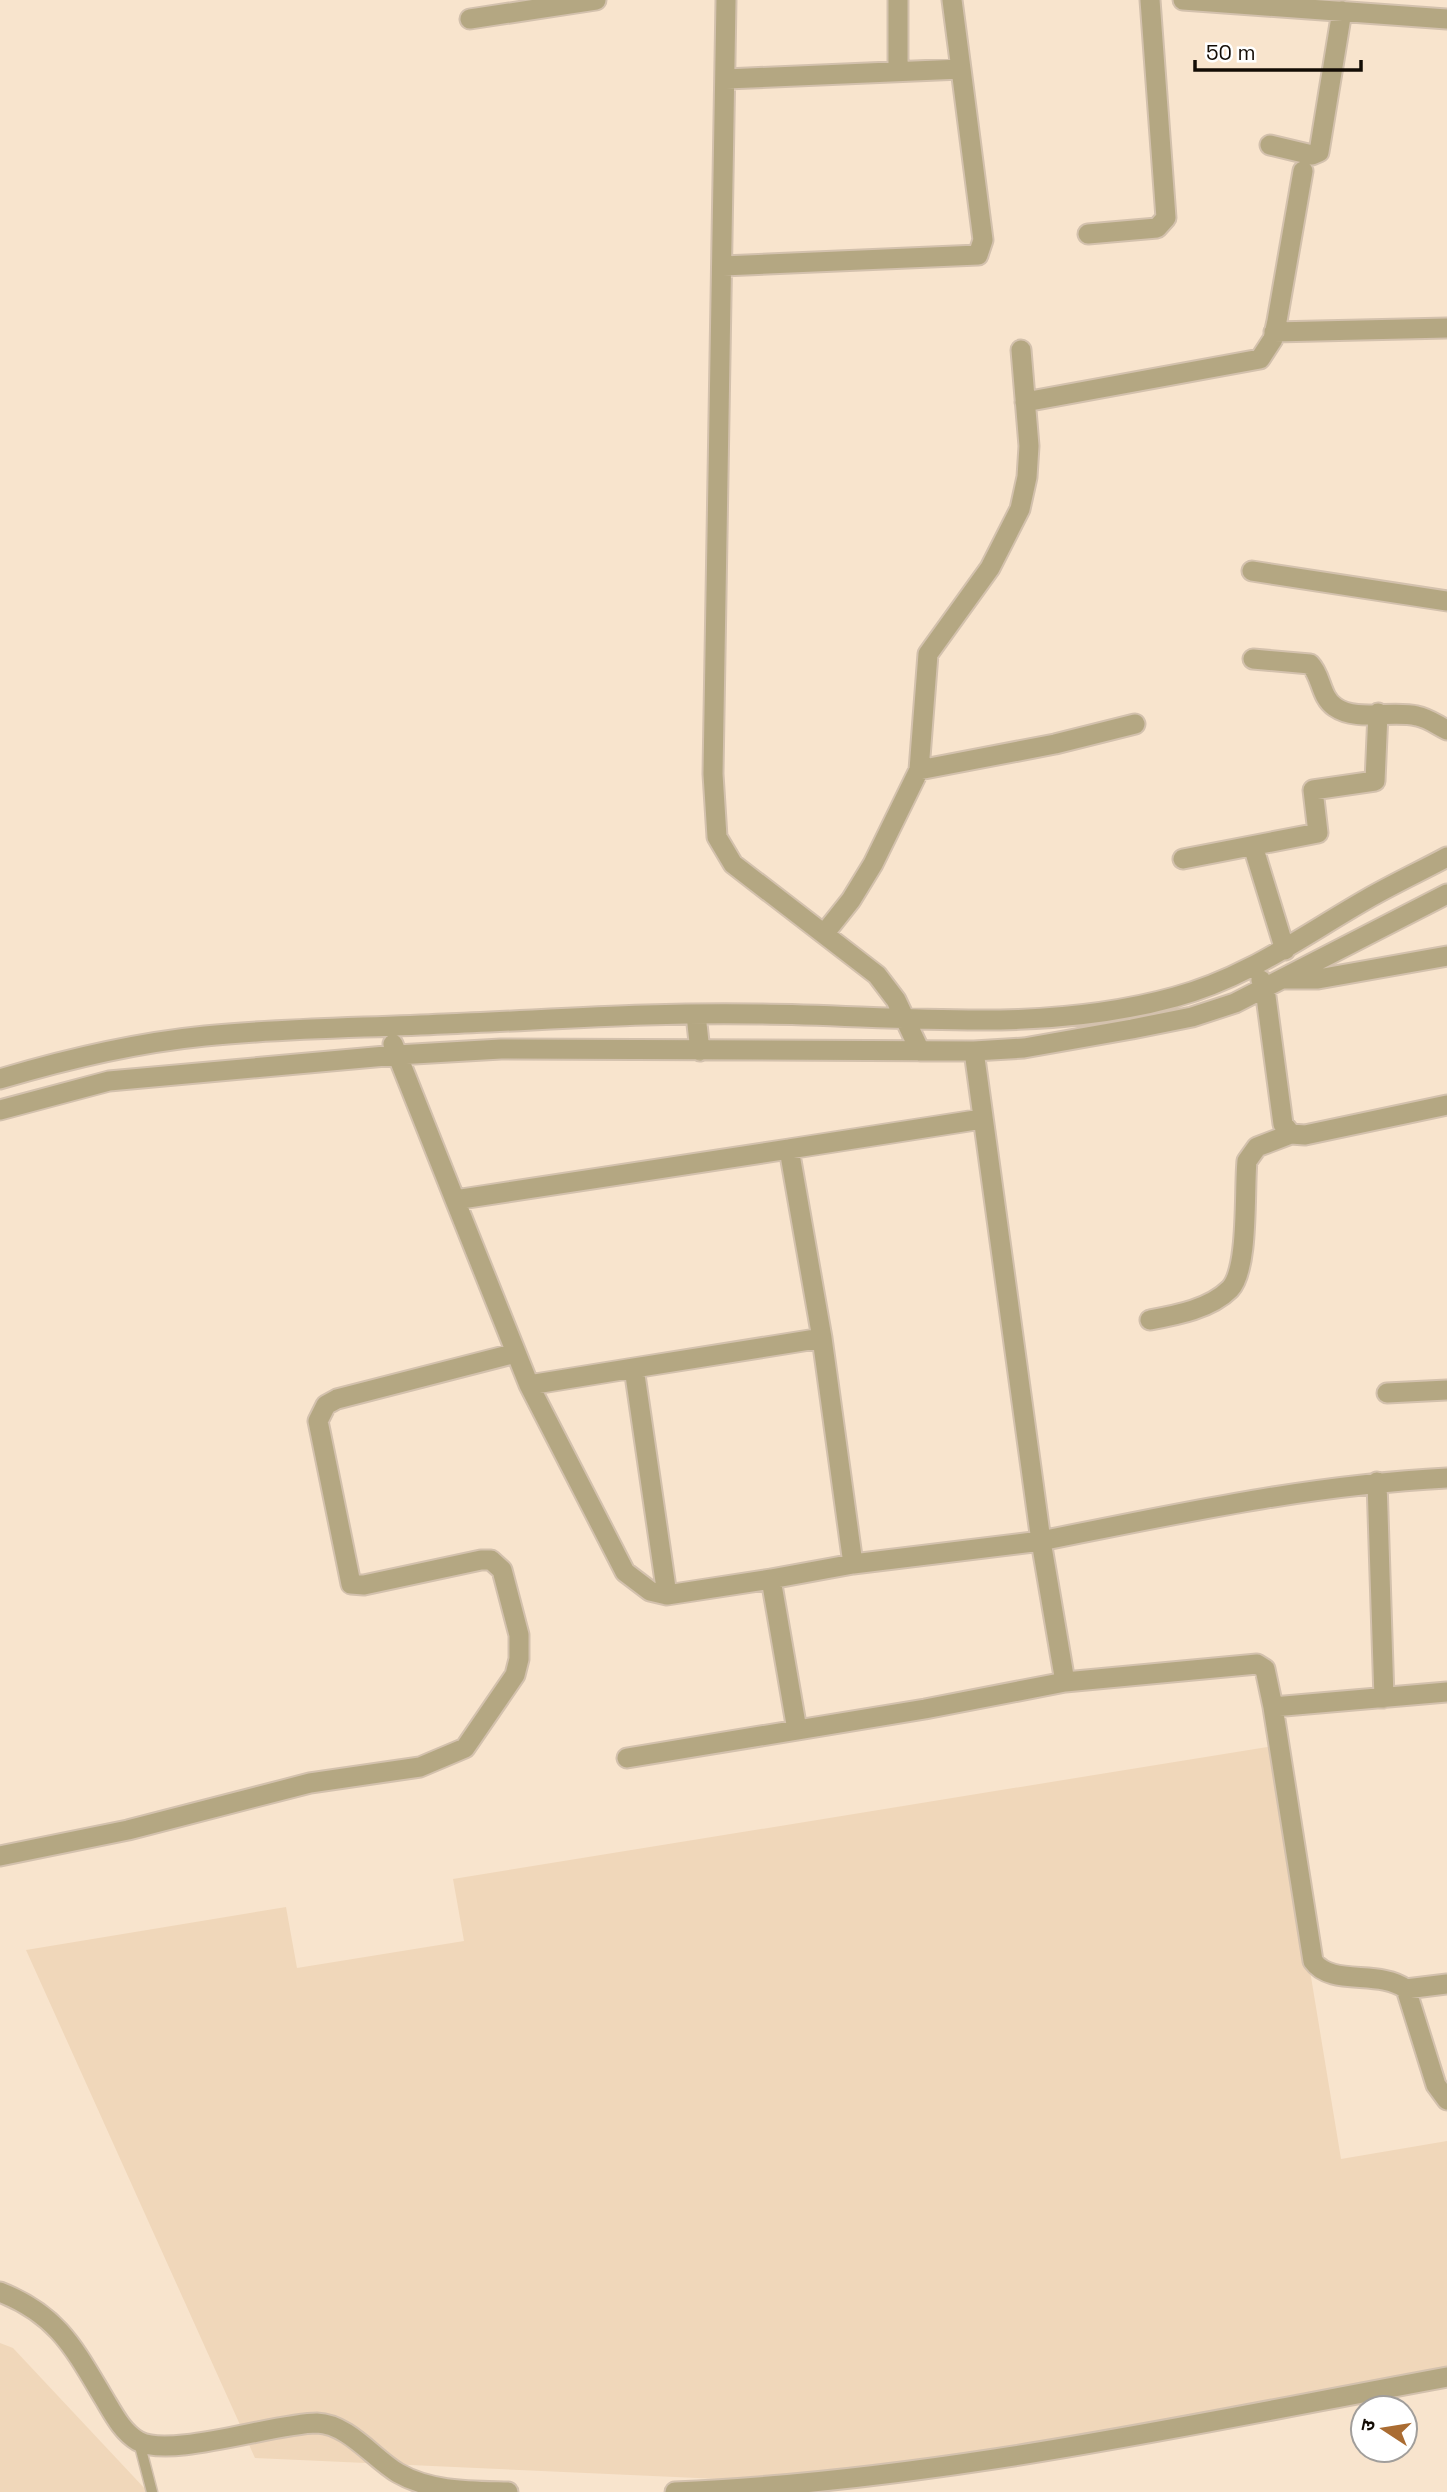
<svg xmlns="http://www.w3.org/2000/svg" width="1447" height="2492" viewBox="0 0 1447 2492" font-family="'Space Grotesk','Noto Sans Devanagari',sans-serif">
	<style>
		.built { fill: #f0d7ba }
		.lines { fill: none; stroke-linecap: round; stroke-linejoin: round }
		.lane-casing { stroke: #d3c1ad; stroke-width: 13 }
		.street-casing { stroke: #d3c1ad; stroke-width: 23 }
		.lane { stroke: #b4a782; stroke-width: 10 }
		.street { stroke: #b4a782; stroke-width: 19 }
	</style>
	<rect width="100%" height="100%" fill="#f8e4cd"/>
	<path class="built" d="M1273,1746L1341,2159L1447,2141V2384L1048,2461L806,2483L255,2458L26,1950L286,1907L297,1968L464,1941L453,1879Z
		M0,2343L13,2348L148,2492H0Z"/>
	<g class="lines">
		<g class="lane-casing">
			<path id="lane" d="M139,2442L152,2492"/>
		</g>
		<g class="street-casing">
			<path id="street" d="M726,0L713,774L717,837L733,864L877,975L896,1000L920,1051
				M898,0V72
				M1183,0L1447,19
				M470,19L596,0
				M726,79L961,69L952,0
				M1270,145L1312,155L1319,152L1342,11
				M1088,234L1157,228L1166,218L1150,0
				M723,266L978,255L983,240L961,69
				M1274,332L1447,328
				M1025,402L1260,359L1273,339L1277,321L1303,171
				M1252,571L1447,601
				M1253,659L1310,664C1322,676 1320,697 1335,707C1356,722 1392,710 1417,716C1428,718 1437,725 1447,730
				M919,770L1055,744L1135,724
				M1253,846L1285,950
				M1183,859L1318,833L1313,790L1375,781L1378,713
				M824,934L851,900L873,864L919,770L928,654L990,568L1020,509L1027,477L1029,446L1021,350
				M1286,979H1318L1447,956
				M1261,980L1265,989L1283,1124L1291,1134L1305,1135L1447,1105
				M696,1015L700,1051
				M393,1044L455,1200L789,1149
				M974,1051L1041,1541C1176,1514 1309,1485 1447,1478
				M0,1079C67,1059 135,1043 205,1036C284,1028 364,1028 444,1024C548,1020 653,1012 758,1014C897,1015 1038,1035 1175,997C1247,978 1304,935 1367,899C1393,884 1421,871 1447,857
				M0,1110L109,1081L397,1055L501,1049L974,1051L1024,1048L1132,1029L1192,1017L1235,1003L1447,894
				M455,1200L529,1385L634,1368
				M1150,1320C1177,1315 1210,1309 1230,1289C1249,1269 1244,1190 1247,1161L1257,1147L1291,1134
				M529,1385L625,1572L650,1591L667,1595
				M1387,1393L1447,1390
				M1377,1482L1384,1698
				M853,1564L822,1338L789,1149L982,1119
				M771,1579L667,1595L634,1368L822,1338
				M1273,1707L1313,1961C1331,1987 1379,1969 1406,1989L1436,2085L1447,2100
				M797,1730L771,1579L853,1564L1041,1541L1065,1682L1257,1664L1265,1669L1273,1707L1447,1692
				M627,1758L925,1709L1065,1682
				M0,1856L128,1830L310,1783L420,1767L465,1748L515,1675L519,1659V1635L502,1570L491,1560H481L364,1585L351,1584L318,1421L326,1405L337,1399L516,1353
				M1406,1989L1447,1984
				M0,2292C56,2314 73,2346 102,2395C112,2411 121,2431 138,2441C170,2459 275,2423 317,2423C348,2424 373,2458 398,2473C431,2492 471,2491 508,2492
				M675,2492C935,2481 1192,2424 1447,2377"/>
		</g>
		<use href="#lane" class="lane"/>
		<use href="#street" class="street"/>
	</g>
	<g transform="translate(1384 2429) rotate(282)"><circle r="33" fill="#ffffff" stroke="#a19e9b" stroke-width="2"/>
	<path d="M0-5L12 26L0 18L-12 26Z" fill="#aa6c32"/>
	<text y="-10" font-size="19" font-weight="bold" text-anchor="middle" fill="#130c05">उ</text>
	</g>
	<path d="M1195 60v10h166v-10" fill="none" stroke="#130c05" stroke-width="3.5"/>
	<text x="1206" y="60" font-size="21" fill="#130c05" stroke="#ffffff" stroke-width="5" paint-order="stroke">50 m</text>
</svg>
